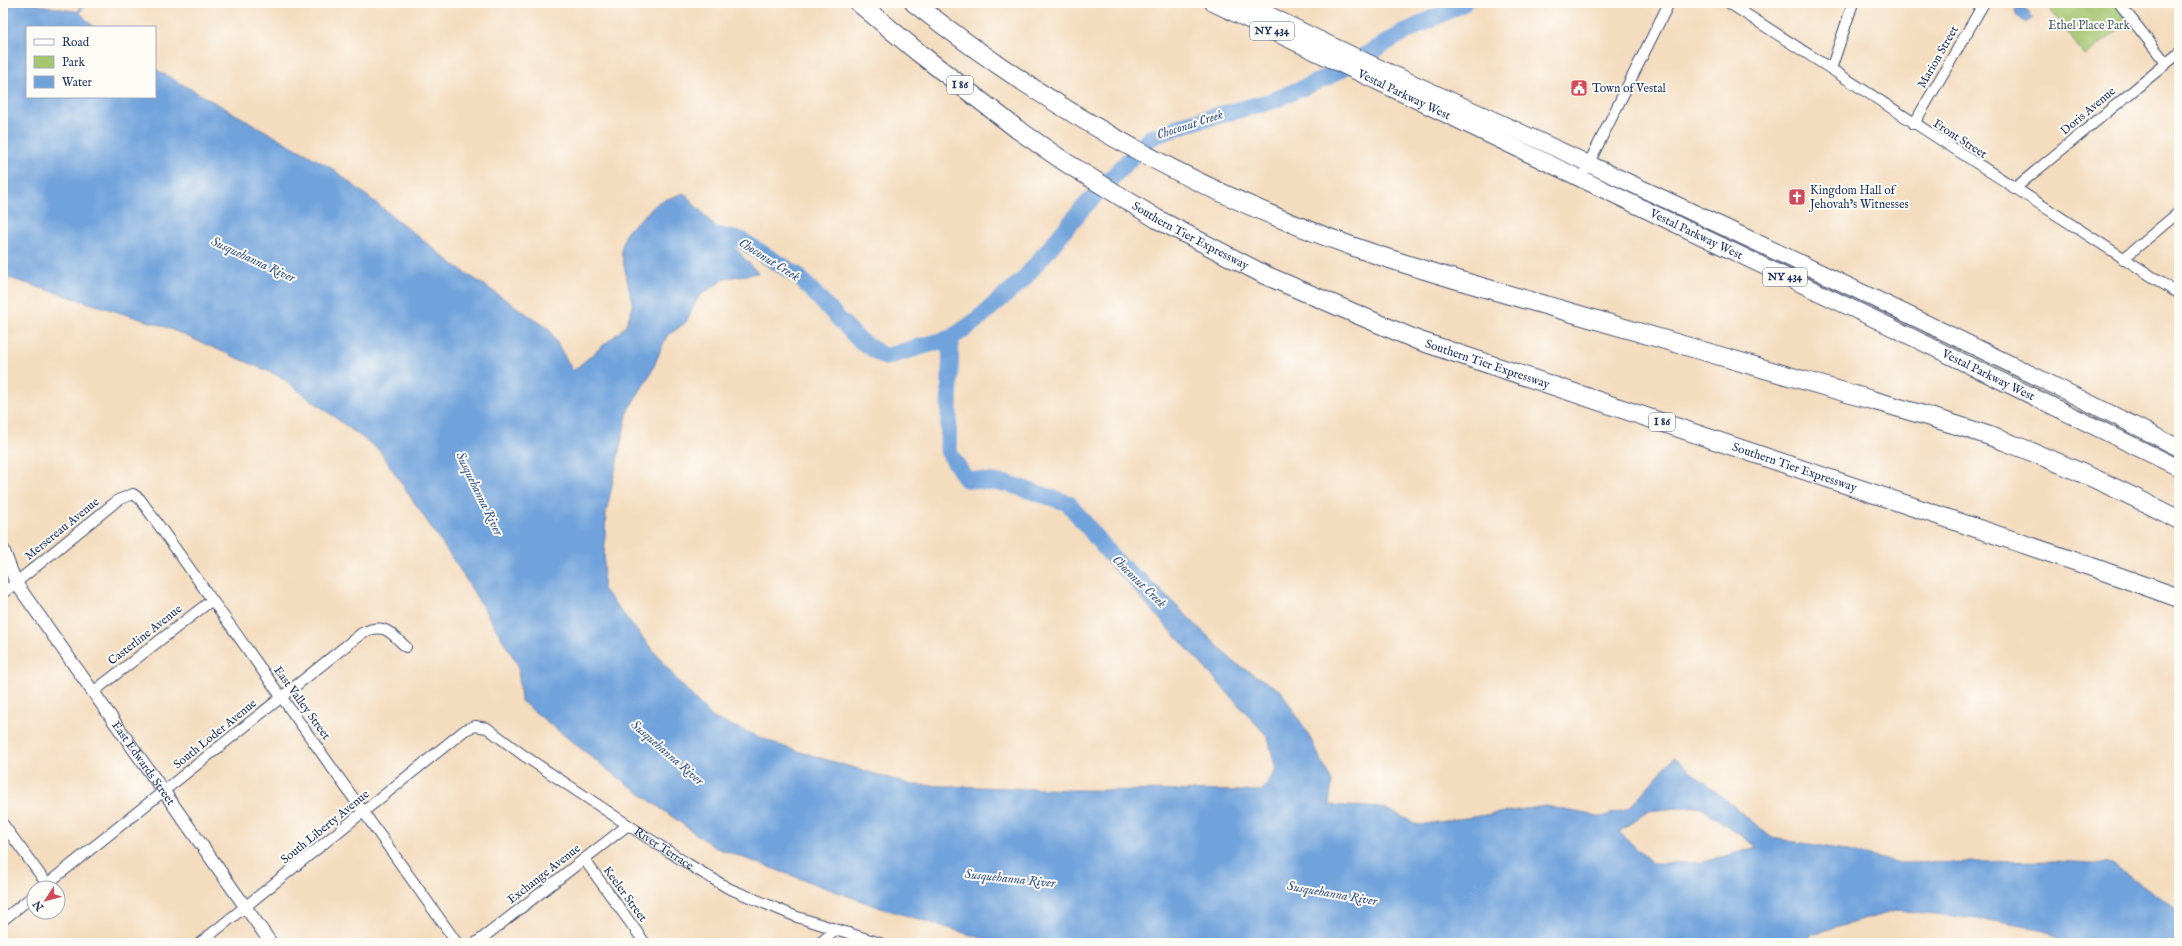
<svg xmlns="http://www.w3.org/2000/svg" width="2182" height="946" viewBox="0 0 2182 946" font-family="'IM FELL English',serif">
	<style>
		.green { fill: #a4c66f; stroke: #607a66 }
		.water { fill: #6fa2db; stroke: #45689c; fill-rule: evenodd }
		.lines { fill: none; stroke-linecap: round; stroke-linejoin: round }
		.stream { stroke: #6fa2db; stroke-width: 3 }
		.river { stroke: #6fa2db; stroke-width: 17 }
		.minor-casing { stroke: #3c496c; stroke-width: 12 }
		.tertiary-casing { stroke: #3c496c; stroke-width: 14 }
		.primary-casing { stroke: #3c496c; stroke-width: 18 }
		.motorway-casing { stroke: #3c496c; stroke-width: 20 }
		.minor { stroke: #fff; stroke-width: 10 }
		.tertiary { stroke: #fff; stroke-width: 12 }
		.primary { stroke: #fff; stroke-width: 16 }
		.motorway { stroke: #fff; stroke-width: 18 }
		.labels { text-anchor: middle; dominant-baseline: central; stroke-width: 4; stroke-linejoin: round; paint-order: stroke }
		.shield { fill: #fdfcf7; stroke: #5f6c8c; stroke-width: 1 }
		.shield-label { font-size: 11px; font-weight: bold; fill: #1b2f5e }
		.park-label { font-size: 12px; fill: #445c63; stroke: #fdfcf7 }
		.street-label { font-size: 12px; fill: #1b2f5e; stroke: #fdfcf7 }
		.poi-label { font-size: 12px; fill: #1b2f5e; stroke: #fdfcf7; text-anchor: start }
		.water-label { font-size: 13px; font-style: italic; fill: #38578a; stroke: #fdfcf7 }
	</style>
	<rect width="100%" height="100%" fill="#fdfcf7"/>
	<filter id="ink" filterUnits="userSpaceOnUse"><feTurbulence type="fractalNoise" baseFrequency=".025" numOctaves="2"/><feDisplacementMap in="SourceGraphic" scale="8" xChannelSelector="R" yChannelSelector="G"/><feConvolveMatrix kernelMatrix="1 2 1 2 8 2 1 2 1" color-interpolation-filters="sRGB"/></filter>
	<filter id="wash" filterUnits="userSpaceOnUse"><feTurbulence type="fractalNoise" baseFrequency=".012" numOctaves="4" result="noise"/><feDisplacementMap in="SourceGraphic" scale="16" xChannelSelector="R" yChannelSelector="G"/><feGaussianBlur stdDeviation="0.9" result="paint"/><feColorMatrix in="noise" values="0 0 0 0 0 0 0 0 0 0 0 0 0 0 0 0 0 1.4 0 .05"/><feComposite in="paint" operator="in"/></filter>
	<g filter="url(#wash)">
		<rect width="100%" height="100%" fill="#f4dcbe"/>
		<path class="green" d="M2054,3H2119L2132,19L2085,56L2050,9Z"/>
		<path class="water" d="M3,3H28L79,12L94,27H27V97H155V69L333,169L454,265L549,329L573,371L625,327L633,307L621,251L626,232L659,202L684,193L758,273L726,278L699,296L686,322L666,337L651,373L628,410L606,513L603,589L677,680L713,718L787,748L912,785L1074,790L1262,791L1276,770L1268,737L1129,585L1143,573L1235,663L1281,691L1307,732L1332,782L1329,805L1384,808L1419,825L1546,806L1602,817L1629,808L1674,757L1772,838L1839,849L1900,863L2054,861L2112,864L2179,910V943H2105L2099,940L2065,943L2044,930L1988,920L1899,910L1812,934L1806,943H998L878,907L714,847L608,770L521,701L518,665L462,573L379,450L279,376L163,326L3,276ZM1699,806L1757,847L1699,863H1652L1619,832L1647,811Z
			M2015,9C2024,7 2029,11 2033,18L2027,22L2021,20L2016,15Z"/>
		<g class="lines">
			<path class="stream" d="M79,12L84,3"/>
			<path class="river" d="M703,237L708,233L741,240L797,275L859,340L885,357L951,338
				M1153,595L1114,559L1068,503L1009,484L966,479L948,451L951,338L973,323L1023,280L1082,209L1150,138L1189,123L1272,101L1328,77L1401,34L1464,3"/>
		</g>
	</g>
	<g filter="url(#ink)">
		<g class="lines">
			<g class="minor-casing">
				<g id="minor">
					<path d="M1729,3L2179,294"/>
					<path d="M2119,3L2166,63"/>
					<path d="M1831,69L1853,3"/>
					<path d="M1914,124L1984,3"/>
					<path d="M1586,169L1669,3"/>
					<path d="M2014,189L2179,53"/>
					<path d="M2123,259L2179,212"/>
					<path d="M3,593L118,500L133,494L140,499L457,943"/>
					<path d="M93,692L212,600"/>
					<path d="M3,824L47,884"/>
					<path d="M584,859L645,943"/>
					<path d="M42,888L362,633C384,622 390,632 406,647"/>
					<path d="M3,920L34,895"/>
					<path id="s1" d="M200,943L465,730L475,726L487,728L523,755L628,825L688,864L728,888L797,917L880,943"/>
					<path d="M476,943L628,825"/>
					<path d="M820,943L836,930"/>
				</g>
			</g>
			<g class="tertiary-casing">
				<g id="tertiary">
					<path id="s2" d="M3,549L16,583L271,943"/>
				</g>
			</g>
			<g class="primary-casing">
				<g id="primary">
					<path id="s3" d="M1213,3L1889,326L2179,468"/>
					<path d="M1246,3C1358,61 1475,110 1589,164C1787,256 1984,349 2179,448"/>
				</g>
			</g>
			<g class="motorway-casing">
				<g id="motorway">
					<path id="s4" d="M859,3L919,53L1017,129L1065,162L1157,219L1265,275L1417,340L2089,566L2179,598"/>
					<path d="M914,3C1048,108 1199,193 1360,249C1423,271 1488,289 1552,307C1647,335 1742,362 1837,390C1895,407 1953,422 2009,443C2067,465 2124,491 2179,520"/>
				</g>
			</g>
			<use href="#minor" class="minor"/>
			<use href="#tertiary" class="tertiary"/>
			<use href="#primary" class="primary"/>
			<use href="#motorway" class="motorway"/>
		</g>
	</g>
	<defs>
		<g id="civic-square" transform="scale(0.9)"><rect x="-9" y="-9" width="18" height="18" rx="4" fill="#d1495b" stroke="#fdfcf7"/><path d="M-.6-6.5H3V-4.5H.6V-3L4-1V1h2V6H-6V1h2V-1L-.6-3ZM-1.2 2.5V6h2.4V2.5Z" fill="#fff"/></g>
		<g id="church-square" transform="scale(0.9)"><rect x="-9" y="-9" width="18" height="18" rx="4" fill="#d1495b" stroke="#fdfcf7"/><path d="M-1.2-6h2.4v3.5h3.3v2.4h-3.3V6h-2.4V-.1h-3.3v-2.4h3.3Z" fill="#fff"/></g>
	</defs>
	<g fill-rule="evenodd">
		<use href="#civic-square" x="1579" y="88"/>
		<use href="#church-square" x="1797" y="197"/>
	</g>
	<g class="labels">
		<g class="shield">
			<rect x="1250" y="22" width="44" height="18" rx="3"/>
			<rect x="947" y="76" width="26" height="18" rx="3"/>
			<rect x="1763" y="268" width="44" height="18" rx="3"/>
			<rect x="1649" y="413" width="26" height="18" rx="3"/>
		</g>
		<g class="shield-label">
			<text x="1272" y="31">NY 434</text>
			<text x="960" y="85">I 86</text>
			<text x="1785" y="277">NY 434</text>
			<text x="1662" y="422">I 86</text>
		</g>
		<g class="park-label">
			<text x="2089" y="25">Ethel Place Park</text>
		</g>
		<g class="street-label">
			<text transform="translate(1938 57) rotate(-60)">Marion Street</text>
			<text stroke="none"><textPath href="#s3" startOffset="212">Vestal Parkway West</textPath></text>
			<text transform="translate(2088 111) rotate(-40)">Doris Avenue</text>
			<text transform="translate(1960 139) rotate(33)">Front Street</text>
			<text stroke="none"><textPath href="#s4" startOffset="406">Southern Tier Expressway</textPath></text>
			<text stroke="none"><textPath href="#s3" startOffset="536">Vestal Parkway West</textPath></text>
			<text stroke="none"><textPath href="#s4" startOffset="730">Southern Tier Expressway</textPath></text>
			<text stroke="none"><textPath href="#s3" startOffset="860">Vestal Parkway West</textPath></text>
			<text stroke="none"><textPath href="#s4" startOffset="1054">Southern Tier Expressway</textPath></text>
			<text transform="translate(62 529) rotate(-39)">Mersereau Avenue</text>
			<text transform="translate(145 635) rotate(-38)">Casterline Avenue</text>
			<text transform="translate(302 703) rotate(54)">East Valley Street</text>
			<text transform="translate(215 734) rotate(-39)">South Loder Avenue</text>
			<text stroke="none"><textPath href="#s2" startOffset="257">East Edwards Street</textPath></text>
			<text transform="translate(325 827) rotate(-39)">South Liberty Avenue</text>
			<text stroke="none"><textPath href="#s1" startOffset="577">River Terrace</textPath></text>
			<text transform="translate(544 874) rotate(-38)">Exchange Avenue</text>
			<text transform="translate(625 894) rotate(54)">Keeler Street</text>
		</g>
		<g class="poi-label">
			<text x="1592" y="88">Town of Vestal</text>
			<text x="1810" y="190">Kingdom Hall of<tspan x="1810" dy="14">Jehovah’s Witnesses</tspan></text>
		</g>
		<g class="water-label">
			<text transform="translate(1190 125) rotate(-18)">Choconut Creek</text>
			<text transform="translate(253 260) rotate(25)">Susquehanna River</text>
			<text transform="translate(769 260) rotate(32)">Choconut Creek</text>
			<text transform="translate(479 494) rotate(64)">Susquehanna River</text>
			<text transform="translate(1139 582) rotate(44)">Choconut Creek</text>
			<text transform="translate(667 753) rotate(41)">Susquehanna River</text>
			<text transform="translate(1010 879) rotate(6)">Susquehanna River</text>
			<text transform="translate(1332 894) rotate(10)">Susquehanna River</text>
		</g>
	</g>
	<rect width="2182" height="946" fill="none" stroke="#fdfcf7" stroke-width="16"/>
	<rect x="26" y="26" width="130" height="72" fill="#fdfcf7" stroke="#a3aaba"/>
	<rect x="34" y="39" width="20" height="6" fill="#ffffff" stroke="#a3aaba"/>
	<text x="62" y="46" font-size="12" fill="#1b2f5e">Road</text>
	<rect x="34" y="56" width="20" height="12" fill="#a4c66f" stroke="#a3aaba"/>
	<text x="62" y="66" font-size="12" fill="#1b2f5e">Park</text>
	<rect x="34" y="76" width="20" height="12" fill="#6fa2db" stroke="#a3aaba"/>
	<text x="62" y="86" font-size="12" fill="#1b2f5e">Water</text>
	<g transform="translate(46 900) rotate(234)"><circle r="19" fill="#fdfcf7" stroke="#a3aaba"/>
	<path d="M0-3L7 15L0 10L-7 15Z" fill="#d1495b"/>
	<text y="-6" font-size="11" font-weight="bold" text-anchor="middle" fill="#1b2f5e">N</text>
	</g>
</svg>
